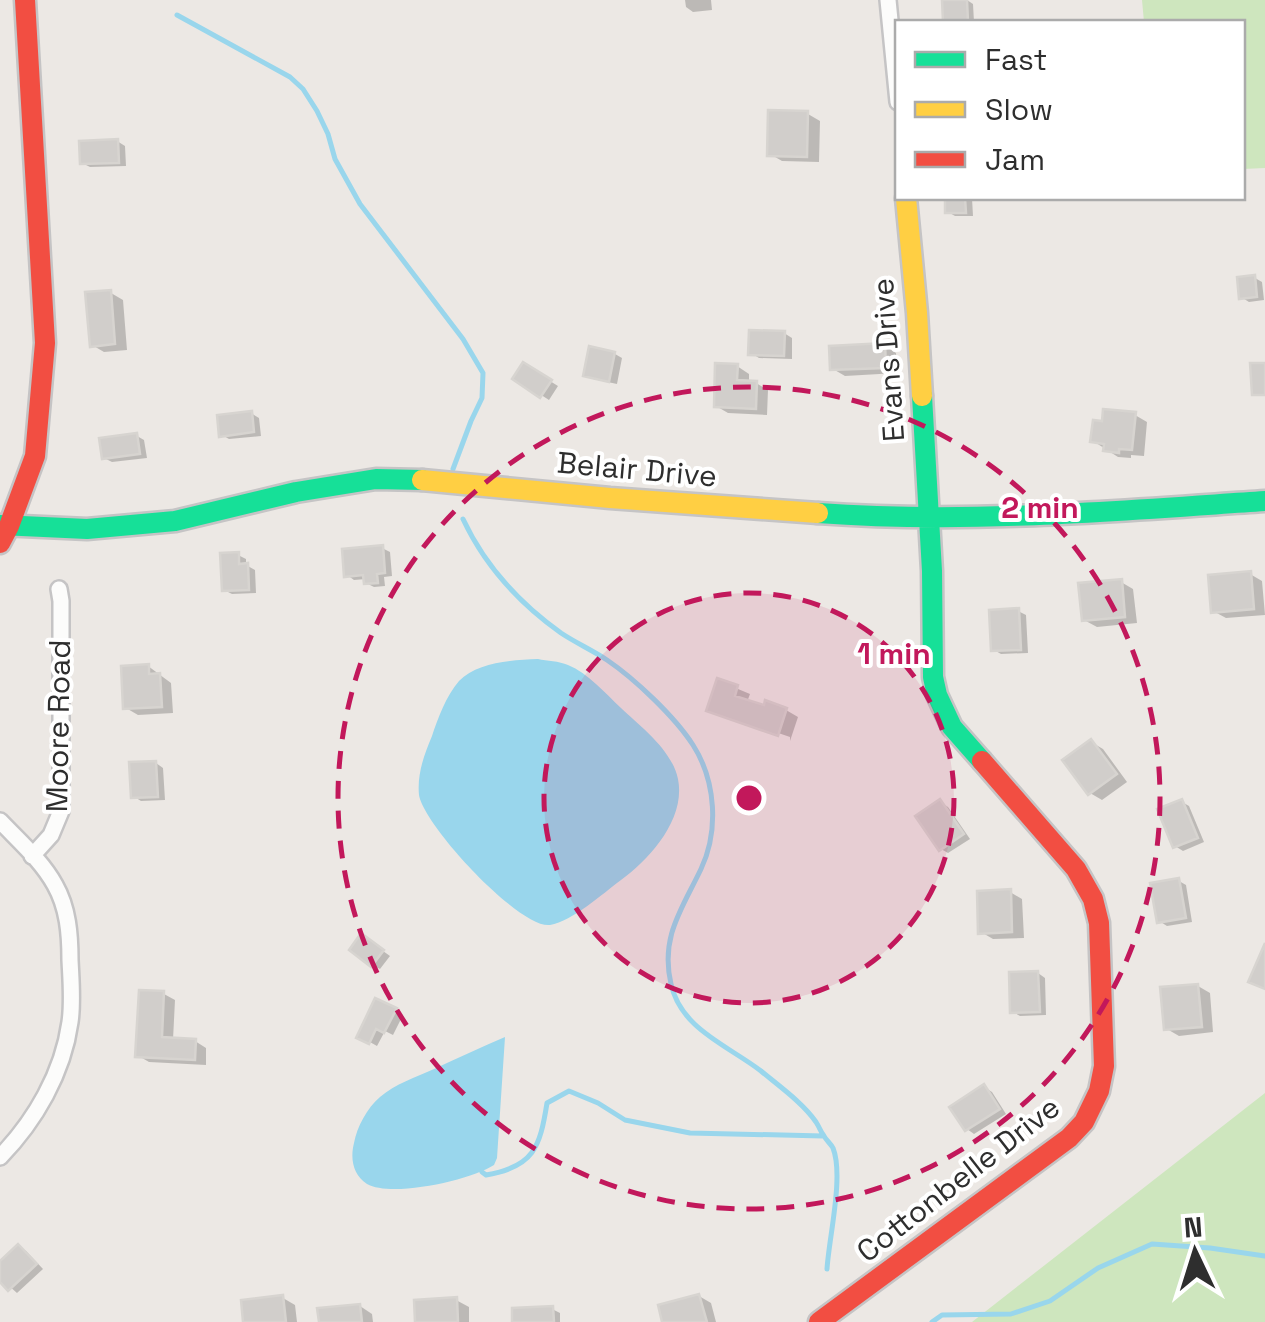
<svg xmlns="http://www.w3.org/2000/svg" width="1265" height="1322" viewBox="0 0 1265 1322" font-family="'Space Grotesk',sans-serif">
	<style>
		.green { fill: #cee6be }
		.water { fill: #99d6ec }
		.shadow { fill: #0003 }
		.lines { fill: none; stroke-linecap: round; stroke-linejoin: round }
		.stream { stroke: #99d6ec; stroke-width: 5 }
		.building { fill: #d1cecb; stroke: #d7d4d0; stroke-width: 2.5 }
		.street-casing { stroke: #c5c4c5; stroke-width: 20 }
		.fast-casing { stroke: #c5c4c5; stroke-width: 25 }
		.slow-casing { stroke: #c5c4c5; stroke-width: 25 }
		.jam-casing { stroke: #c5c4c5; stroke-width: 25 }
		.street { stroke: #fcfcfb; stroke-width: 15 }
		.fast { stroke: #16e098; stroke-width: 20 }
		.slow { stroke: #ffcf43; stroke-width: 20 }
		.jam { stroke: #f24e42; stroke-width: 20 }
		.ring { fill: none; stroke: #c2185b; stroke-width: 5; stroke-dasharray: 18 12 }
		.labels { text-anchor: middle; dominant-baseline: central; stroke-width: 8; stroke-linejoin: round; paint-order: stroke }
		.street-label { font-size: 30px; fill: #2e2e2e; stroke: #fff }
		.centre { fill: #c2185b; stroke: #fff; stroke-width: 5 }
		.ring-label { font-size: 30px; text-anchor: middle; font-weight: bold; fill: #c2185b; stroke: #fff; stroke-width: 8; stroke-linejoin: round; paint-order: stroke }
	</style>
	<rect width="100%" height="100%" fill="#ece8e4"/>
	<path class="green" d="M1142,0H1265V168L1243,169L1242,22H1144Z
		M1265,1093V1322H972Z"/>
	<path class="water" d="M538,659C547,661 559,661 568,665C588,673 605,693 621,708C641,727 672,750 678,779C686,819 650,859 621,880C602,894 573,921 550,925C520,929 424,826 419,795C417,774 424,755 432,736C438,718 446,696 459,681C477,662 513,660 538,659Z
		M505,1037L497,1158L494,1165C471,1180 392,1198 367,1184C353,1175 350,1159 354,1143C357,1127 367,1108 380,1097C395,1084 416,1077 434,1069C458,1058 481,1047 505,1037Z"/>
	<path class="shadow" d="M685,0H711L712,10L693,12L686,7Z
		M945,0H967L973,4L974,22H946Z
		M808,114L820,121L819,162L782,161L770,154Z
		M117,141L125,146L126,166L90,167L82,163Z
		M947,198H972L973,216H955L948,212Z
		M1255,278L1262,282L1264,300L1249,302L1241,297Z
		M111,293L123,300L127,350L104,352L92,345Z
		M784,333L792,338V359L759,358L751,353Z
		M884,345L896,353L897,373L845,376L833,369Z
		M615,354L622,358L617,384L593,379L586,375Z
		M524,365L558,386L549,400L515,378Z
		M737,366L749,374V383H756L768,390L767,415L728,413L716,406Z
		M251,413L259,418L261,436L229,439L222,435Z
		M1135,415L1147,422L1144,456L1131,455V458L1118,457L1093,441Z
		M137,436L144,440L147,458L112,462L104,458Z
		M382,548L390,552L392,576L384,577L385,586L374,587L366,583V579L354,580L347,575Z
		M238,555L246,559V565L255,570L256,593L232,594L224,590Z
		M1250,574L1262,581L1265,615L1226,618L1213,611Z
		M1121,582L1133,589L1137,623L1097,627L1084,620Z
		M1018,611L1026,615L1028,653L1001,654L994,650Z
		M148,666L171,683L173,713L138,715L126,708Z
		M719,681L750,694L747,702L786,710L798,717L790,741V737L719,713V716L709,710Z
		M1091,742L1103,749L1127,782L1102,800L1090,793Z
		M156,763L163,768L165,800L141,801L133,796Z
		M940,802L948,807L970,839L948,853L941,849Z
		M1182,802L1189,806L1204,842L1183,851L1175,846Z
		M1179,881L1186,885L1192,922L1167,926L1159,921Z
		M1010,892L1022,899L1024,938L993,939L981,932Z
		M369,941L390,956L380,969L372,965Z
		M1038,973L1045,978L1046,1015L1020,1016L1013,1012Z
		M1198,986L1210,993L1213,1032L1179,1036L1167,1029Z
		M164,994L175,1000L173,1040L195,1041L206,1048V1065L149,1062L137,1055Z
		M376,1001L403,1015L393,1035L385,1031L377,1046L359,1036Z
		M984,1087L992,1092L1006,1114L974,1134L967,1129Z
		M18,1247L26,1251L43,1269L17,1293L0,1278V1264Z
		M699,1296L711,1303L716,1322H665Z
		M283,1298L295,1305L297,1322H246Z
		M456,1300L469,1307V1322H417Z
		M360,1306L372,1314L373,1322H321Z
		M552,1309L560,1313V1322H515Z"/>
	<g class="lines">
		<path class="stream" d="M177,15L290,77L303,89L317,111L328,134L335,159L360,204L463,339L483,373L482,398L471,421L453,469
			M463,519C485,566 519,603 561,633C576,643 592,650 607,660C635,679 675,717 693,745C716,781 719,831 701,869C682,909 660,937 671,984C681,1029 727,1045 761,1071C779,1086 803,1103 816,1122C821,1130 819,1129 824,1136C826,1140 831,1144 833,1148C844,1176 829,1237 827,1269
			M482,1172L486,1175C534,1167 540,1147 547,1103L569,1091L598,1103L625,1120L690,1133L823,1136
			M932,1322L942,1315L1011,1314L1050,1301L1098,1268L1152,1244L1210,1248L1265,1256"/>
	</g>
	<path class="building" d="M942,0H967L968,22H943Z
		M768,110L808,111L807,157L767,156Z
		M118,139L119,163L80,164L79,141Z
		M945,198H965L966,213H945Z
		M1255,275L1257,297L1239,299L1237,277Z
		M111,290L115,344L90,347L85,292Z
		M749,330L785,331L784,356L748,355Z
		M885,343L886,368L830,370L829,346Z
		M589,346L615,352L609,382L583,376Z
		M523,362L552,380L540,398L512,379Z
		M715,363L738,364L737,380L757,381L756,409L714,407Z
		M1250,363H1265V395H1252Z
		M1103,409L1136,412L1132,450L1119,449V453L1103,451L1104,444L1090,442L1093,420L1102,421Z
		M252,411L254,432L219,437L217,415Z
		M137,433L140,454L102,459L99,438Z
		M383,545L385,573L377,574L378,583L364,584L363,575L344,577L342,549Z
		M239,552V564L248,563L249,590L222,591L220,553Z
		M1251,571L1254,609L1211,613L1208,575Z
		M1122,579L1125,617L1082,621L1078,583Z
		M1019,608L1021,650L991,651L989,610Z
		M149,664V674L160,673L162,707L123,709L121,666Z
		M717,678L738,685L735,696L764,705L765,700L787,708L778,736L706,711Z
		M1091,739L1117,774L1088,795L1062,760Z
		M156,761L158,797L131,798L129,762Z
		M940,799L964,834L939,851L915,816Z
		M1182,799L1198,838L1173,848L1157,809Z
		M1179,878L1186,918L1157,923L1150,883Z
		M1011,889L1012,932L978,934L977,891Z
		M361,933L384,950L371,967L349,950Z
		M1265,943V989L1248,982Z
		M1038,971L1040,1012L1010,1013L1009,972Z
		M1198,984L1202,1027L1164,1030L1160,987Z
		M139,990L164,991L162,1037L196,1039L195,1060L135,1057Z
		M375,998L397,1008L384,1033L376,1029L369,1044L356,1038Z
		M984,1084L1000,1109L965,1131L949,1107Z
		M18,1244L37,1264L8,1291L0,1282V1261Z
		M699,1294L707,1322H662L658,1305Z
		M283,1295L286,1322H243L241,1300Z
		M457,1297L458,1322H415L414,1300Z
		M360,1304L362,1322H319L317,1308Z
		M553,1306L554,1322H512V1308Z"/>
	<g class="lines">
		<g class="street-casing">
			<path id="street" d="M888,0L898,102
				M0,821C19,841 42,861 55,885C68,908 70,934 70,960C71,981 73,1002 70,1022C63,1073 35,1121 0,1157
				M32,856L51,835L61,811V601L59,589"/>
		</g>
		<g class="fast-casing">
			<path id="fast" d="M922,396L932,571L933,677L937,695L952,727L982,761
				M818,513C967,524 1116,511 1265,501
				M0,525L87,529L175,521L296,492L376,479L422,480"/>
		</g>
		<g class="slow-casing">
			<path id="slow" d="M906,198L917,313L922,396
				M422,480L610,498L818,513"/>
		</g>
		<g class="jam-casing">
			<path id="jam" d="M0,543L9,526L35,456L45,343L25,0
				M819,1322L1069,1138L1084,1122L1099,1091L1104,1066L1099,923L1093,899L1076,869L982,761"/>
		</g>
		<use href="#street" class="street"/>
		<use href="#fast" class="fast"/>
		<use href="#slow" class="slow"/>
		<use href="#jam" class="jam"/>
	</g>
	<circle cx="749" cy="798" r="205" fill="#c2185b" fill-opacity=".12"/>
	<g class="ring">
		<circle cx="749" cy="798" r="205"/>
		<circle cx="749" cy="798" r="411"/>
	</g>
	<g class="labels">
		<g class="street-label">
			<text transform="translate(888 360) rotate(-94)">Evans Drive</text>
			<text transform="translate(637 469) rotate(5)">Belair Drive</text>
			<text transform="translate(58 726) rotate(-89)">Moore Road</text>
			<text transform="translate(958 1179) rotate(-38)">Cottonbelle Drive</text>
		</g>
	</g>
	<circle cx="749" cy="798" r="15" class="centre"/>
	<g class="ring-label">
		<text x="1040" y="518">2 min</text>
		<text x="894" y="664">1 min</text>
	</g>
	<rect x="895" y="20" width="350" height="180" fill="#ffffff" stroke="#ababab" stroke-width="2.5"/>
	<rect x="915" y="52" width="50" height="15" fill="#16e098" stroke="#ababab" stroke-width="2.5"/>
	<text x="985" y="70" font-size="30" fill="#2e2e2e">Fast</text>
	<rect x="915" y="102" width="50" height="15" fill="#ffcf43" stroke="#ababab" stroke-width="2.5"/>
	<text x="985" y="120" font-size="30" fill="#2e2e2e">Slow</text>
	<rect x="915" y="152" width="50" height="15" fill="#f24e42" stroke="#ababab" stroke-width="2.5"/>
	<text x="985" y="170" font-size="30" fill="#2e2e2e">Jam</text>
	<g transform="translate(1195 1252) rotate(356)" stroke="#ffffff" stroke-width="8" paint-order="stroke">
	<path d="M0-8L18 38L0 25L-18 38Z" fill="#2e2e2e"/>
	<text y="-15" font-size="28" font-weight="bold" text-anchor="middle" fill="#2e2e2e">N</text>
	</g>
</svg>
